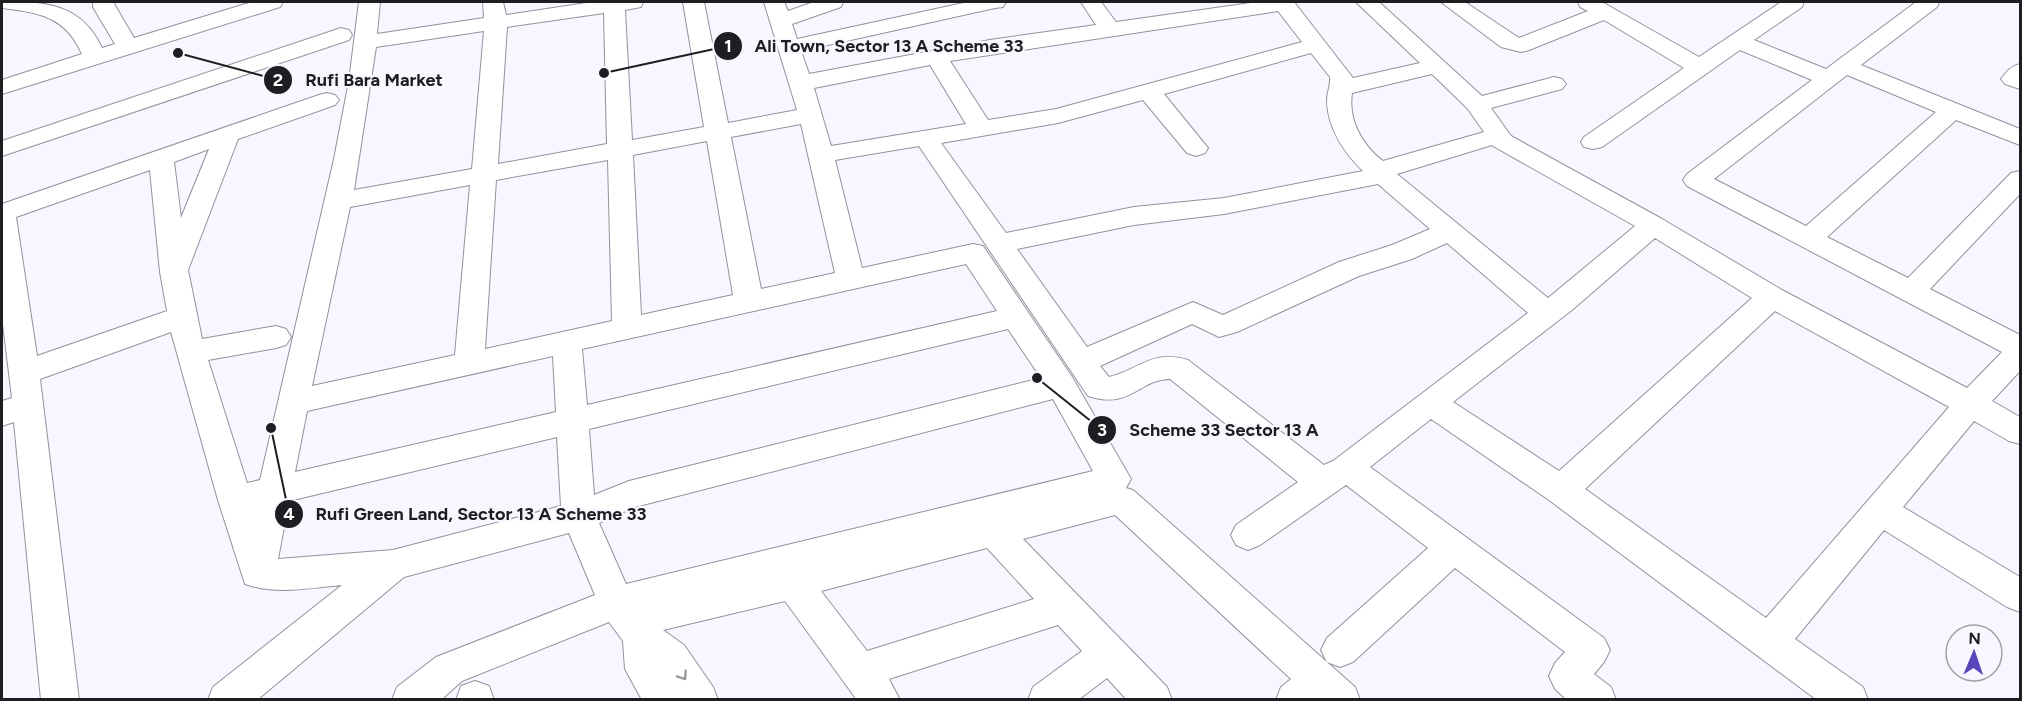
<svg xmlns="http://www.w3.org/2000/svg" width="2022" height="701" viewBox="0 0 2022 701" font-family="Figtree,sans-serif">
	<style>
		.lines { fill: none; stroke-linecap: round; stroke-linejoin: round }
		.minor-casing { stroke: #92929d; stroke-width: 2 }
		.minor { fill: #fff; fill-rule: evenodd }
		.oneway { stroke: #9a9a9c }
		.leader { fill: none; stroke: #1e1e22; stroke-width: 2 }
		.callout-dot { fill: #1e1e22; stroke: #f7f7ff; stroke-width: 2 }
		.mark-label { font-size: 18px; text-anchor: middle; font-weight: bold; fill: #fff }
		.callout-label { font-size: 18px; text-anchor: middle; font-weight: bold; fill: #1e1e22; stroke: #f7f7ff; stroke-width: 4.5; stroke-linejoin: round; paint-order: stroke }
	</style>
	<rect width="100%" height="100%" fill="#f7f7ff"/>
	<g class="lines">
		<g class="minor-casing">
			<path id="minor" d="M2,2C46,2 81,3 102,48L115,44L93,7V2H113L134,38L252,2H283L280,7L2,94V80L82,54C65,16 40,13 2,8Z
				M359,2H380L377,34L484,18L483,2H503L506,15L593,2H643L641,7L625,10L632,140L704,127L683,2H704L728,123L797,110L764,2H784L788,11L814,2H843L841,7L792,24L797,39L968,2H1006L1003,7L995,8L801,51L809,74L990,40L1096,25L1081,2H1101L1116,22L1258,2H1294L1353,78L1420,63L1356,2H1379L1482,96L1554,77L1562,79L1566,84L1562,89L1491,108L1511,136L1662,219L1782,290L1967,388L2002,352L1687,186L1683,180L1687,174L1812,80L1740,50L1602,147L1593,149L1584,147L1581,142L1584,137L1684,68L1604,20L1529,50L1521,52L1501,47L1441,2H1465L1519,38L1588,11L1580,7L1578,2H1602L1699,57L1781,2H1804L1802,7L1754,40L1826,69L1916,2H1939L1937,7L1861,65L2020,129V145L1956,120L1827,237L1908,278L2011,173L2020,171V194L1930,289L2020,335V371L1992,401L2020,417V444L2009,441L1974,421L1903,507L2020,577V612L2007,607L1884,530L1795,639L1863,687L1868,700H1817L1549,500L1431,419L1370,467L1604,638L1610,650L1604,662L1594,674L1611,687L1616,700H1567L1555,689L1549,676L1555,663L1565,652L1455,568L1353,662L1340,667L1327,662L1321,650L1327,638L1428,548L1346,485L1260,545L1248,550L1236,545L1231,535L1236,525L1298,482L1170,379C1139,379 1131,410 1088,396L919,146L835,160L862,268L973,244L983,246L1072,377L1131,479L1126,488L1133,490L1355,687L1360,700H1276L1281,687L1291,679L1115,515L1023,539L1167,687L1172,700H1127L1107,678L1078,700H1028L1033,687L1082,651L1058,625L889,679L900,700H857L785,601L663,630L684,645L713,687L718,700H642L625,669L623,641L609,622L462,681L441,700H392L397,687L436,657L595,595L569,533L404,577L257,700H208L213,687L342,585C310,588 276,595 245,584L218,500L171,332L40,379L79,700H41L14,422L2,426V401L12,398L2,316V204L319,95L327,93L335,95L339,100L335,105L238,139L188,270L202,339L276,326L286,329L291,337L286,345L276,348L208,360L247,483L260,480L334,159L349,81ZM1278,11L1302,42L1056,109L988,120L950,61ZM604,13L607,144L498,164L507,27ZM484,31L472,169L354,190L376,47ZM1311,53L1330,77C1331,85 1327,92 1327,100C1327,127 1344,153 1363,171L1224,198L1134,207L1006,233L941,143L1058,123L1143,100L1187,153L1196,156L1205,153L1208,148L1164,94ZM930,65L966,124L831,146L814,88ZM1432,74L1468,109L1484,132L1383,161C1362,145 1348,120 1352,93ZM1847,75L1936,112L1806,226L1714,179ZM801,124L835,273L761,289L731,137ZM707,141L733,295L641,315L633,155ZM1492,145L1493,146L1635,226L1548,298L1397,174ZM209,149L181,218L174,162ZM608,160L612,321L485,349L496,180ZM150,170L160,272L167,311L37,356L16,217ZM1378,184L1430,229L1392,245L1339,262L1223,315L1193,302L1087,347L1017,249L1134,225L1224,214ZM470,185L455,355L312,386L350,207ZM1655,238L1752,298L1559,471L1453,402L1572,310ZM1447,243L1528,313L1333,461L1324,465L1188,360C1152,349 1139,370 1109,377L1100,366L1192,324L1219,337L1237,332L1359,276L1412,259ZM966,264L997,311L587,405L582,349ZM1775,311L1949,407L1766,618L1585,489ZM1008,329L1041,378L629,481L594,495L589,429ZM553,356L556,412L295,472L307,411ZM1053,399L1093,471L626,584L599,523L635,507ZM557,437L561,506L393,550L278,559L289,501ZM987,548L1034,599L867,651L821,591Z
				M341,28L349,30L352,35L349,40L2,156V141Z
				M2020,64V89L2005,84L2001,79C2007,71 2011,66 2020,64Z
				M475,681L489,686L494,700H456L461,686Z"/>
		</g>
		<use href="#minor" class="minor"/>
	</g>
	<defs><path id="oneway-chevron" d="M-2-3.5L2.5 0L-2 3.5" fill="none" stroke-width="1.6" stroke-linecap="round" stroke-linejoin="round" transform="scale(1.5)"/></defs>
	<use class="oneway" href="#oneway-chevron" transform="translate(683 676) rotate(56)"/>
	<path class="leader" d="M604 73L728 46M178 53L278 80M1037 378L1102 430M271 428L289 514"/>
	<g class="callout-dot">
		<circle cx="604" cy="73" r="6"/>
		<circle cx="178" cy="53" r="6"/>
		<circle cx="1037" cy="378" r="6"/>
		<circle cx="271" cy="428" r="6"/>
		<circle cx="728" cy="46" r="15"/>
		<circle cx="278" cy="80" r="15"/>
		<circle cx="1102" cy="430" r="15"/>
		<circle cx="289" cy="514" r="15"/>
	</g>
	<g class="mark-label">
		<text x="728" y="52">1</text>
		<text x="278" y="86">2</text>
		<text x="1102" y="436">3</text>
		<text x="289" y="520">4</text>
	</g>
	<g class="callout-label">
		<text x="889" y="52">Ali Town, Sector 13 A Scheme 33</text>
		<text x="374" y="86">Rufi Bara Market</text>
		<text x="1224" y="436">Scheme 33 Sector 13 A</text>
		<text x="481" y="520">Rufi Green Land, Sector 13 A Scheme 33</text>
	</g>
	<rect width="2022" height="701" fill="none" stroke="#1e1e22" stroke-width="6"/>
	<g transform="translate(1974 653) rotate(2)"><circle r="28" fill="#f7f7ff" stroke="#a0a0a7" stroke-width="1.5"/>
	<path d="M0-4.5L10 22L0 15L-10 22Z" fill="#5944bc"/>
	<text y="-9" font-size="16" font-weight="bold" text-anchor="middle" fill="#1e1e22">N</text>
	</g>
</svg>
